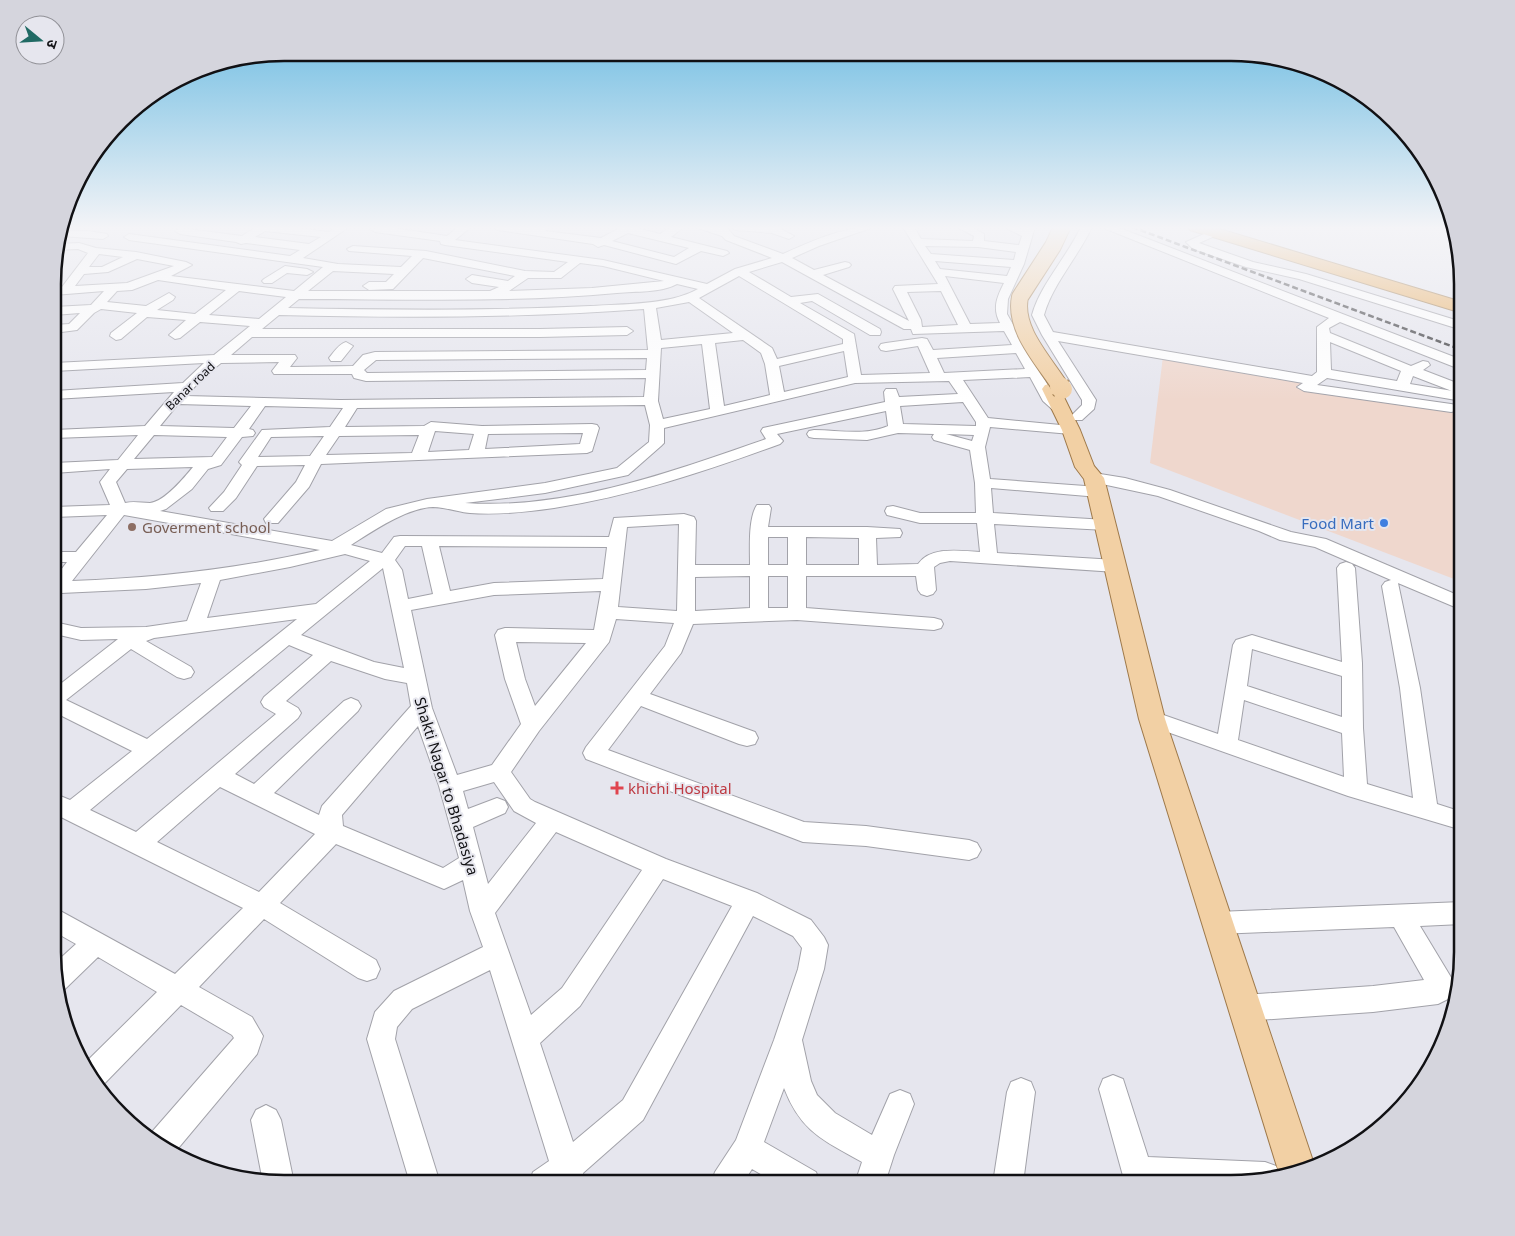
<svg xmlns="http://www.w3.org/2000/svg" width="1515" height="1236" viewBox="0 0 1515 1236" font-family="'Noto Sans','Noto Sans Devanagari',sans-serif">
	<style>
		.commercial { fill: #efd7cd }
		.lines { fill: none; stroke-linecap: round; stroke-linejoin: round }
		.minor-casing { stroke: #a2a2a9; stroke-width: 2 }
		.major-casing { stroke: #9e794a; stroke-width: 2 }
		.highway-casing { stroke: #9e794a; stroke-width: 2 }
		.minor { fill: #fff; fill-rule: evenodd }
		.major { fill: #f2d0a4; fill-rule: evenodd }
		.highway { fill: #eab167; fill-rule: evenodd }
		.rail { stroke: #36363a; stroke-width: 2.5; stroke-dasharray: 6 3; stroke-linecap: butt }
		.major-bridge-far1-casing { stroke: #9e794a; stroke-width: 18; stroke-linecap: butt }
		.major-bridge-casing { stroke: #9e794a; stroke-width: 22; stroke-linecap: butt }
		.major-bridge-far1 { stroke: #f2d0a4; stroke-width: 16 }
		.major-bridge { stroke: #f2d0a4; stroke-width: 20 }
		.shop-dot { fill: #3f7fe0; stroke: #e6e6ee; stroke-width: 2 }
		.education-dot { fill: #8d6e63; stroke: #e6e6ee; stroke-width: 2 }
		.health-dot { fill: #e0444e; stroke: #e6e6ee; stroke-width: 2 }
		.labels { text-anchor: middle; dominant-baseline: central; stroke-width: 4; stroke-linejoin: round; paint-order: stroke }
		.far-street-label { font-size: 12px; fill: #111114; stroke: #e6e6ee }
		.shop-label { font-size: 15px; fill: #366cbe; stroke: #e6e6ee; text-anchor: end }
		.education-label { font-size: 15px; fill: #785e54; stroke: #e6e6ee; text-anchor: start }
		.street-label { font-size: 15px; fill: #111114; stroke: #e6e6ee }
		.health-label { font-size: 15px; fill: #be3a42; stroke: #e6e6ee; text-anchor: start }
		.rim { fill: none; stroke: #111114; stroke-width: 2.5 }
	</style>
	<rect width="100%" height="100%" fill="#e6e6ee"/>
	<path class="commercial" d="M1163,356L1462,412V582L1150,463Z"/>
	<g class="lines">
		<g class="minor-casing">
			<path id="minor" d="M256,227H289L329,232L336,227H349L303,258L338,264L401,267L412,256L349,251L347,249L353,246L426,251L525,271L554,272L568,262L445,245L441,244L440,241L375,232L370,229L387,227L447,236L458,227H471L455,240L603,260L707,284L735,269L772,258L726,240L722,236L695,227H726L734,236L783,254C812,241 842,227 874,227L819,246L792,258L814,270L845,262L849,263L851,265L849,267L823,275L909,321L893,289L895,286L938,284L903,227H914L921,239L973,241L974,236L957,227H972L984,234V241L1019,245L1022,236L1004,227L1024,229L1025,227H1035L1024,264L1008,299L1007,314L1054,396L1065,407L1063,410H1053L1043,401L1030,377L963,380L988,418L1071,426L1076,427L1078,430L1076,433L1071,434L990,427L985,447L990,479L1099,487L1105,489L1107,492L1105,495L1099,497L991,488L993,513L1106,520L1112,521L1114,525L1112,529L1106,530L994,524L997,553L1116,560L1122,562L1125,566L1122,570L1116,572L950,561L940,563L934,567L936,590L933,594L927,596L921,594L918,590L916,576H806V608L934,618L941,620L943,624L941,628L934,630L797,620L693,624L681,653L650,694L755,732L758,738L755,744L747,746L739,744L641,706L608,750L804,822L866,826L969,840L977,843L981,850L977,857L969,860L866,846L803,842L586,759L583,753L586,747L665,646L674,623L616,619L609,642L539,731L511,772L530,799L535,802L666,859L757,893L811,920L824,937L828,945L824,969L802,1040L811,1081L817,1095L835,1113L872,1135L890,1094L900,1090L910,1094L914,1104L894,1155L885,1183H855L862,1162C823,1140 801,1132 784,1088L764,1142L816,1172L820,1183H776L752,1169L743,1183H711L715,1172L736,1140L774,1040L798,969L802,948L793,936L753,916L643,1120L583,1173L586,1183H529L533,1172L549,1161L490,970L412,1009L397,1027L395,1039L440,1183H410L367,1039L375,1012L394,991L483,947L470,911L463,880L444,889L336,844L280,903L376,960L380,969L376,978L367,981L358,978L264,919L199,987L252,1017L263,1036L257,1054L175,1152L150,1136L151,1133L234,1038L232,1035L181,1005L102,1086L100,1087L84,1064L157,992L98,957L65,989L59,991L53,965L76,944L53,931V907L175,974L243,908L53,813V793L70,800L132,751L54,712V689L118,639L81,640L55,634L54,622L81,628L146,627L187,621L201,583L146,589L61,593L54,595V579L67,562H54V552H76L107,515L54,517V507L110,505L100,482L110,469L54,473V463L118,460L138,435L54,438V430L145,426L174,392L54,399V391L183,383L204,363L54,371V363L214,355L250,326L200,322L180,338L175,339L169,335L186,320L147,317L121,339L116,340L110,336L111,333L137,313L101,309L94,313L77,330L54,333V325L69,324L80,313L54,315V307L91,305L104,291L54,295V287H62L88,253L78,249L56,250L58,244L79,243L96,248L136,252L186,262L192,265L171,276L294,291L323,267L129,240L124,237L129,234L290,256L300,250L246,243L241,244L236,242L180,234L175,231L180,228L242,236ZM265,231L321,237L309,244L255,237ZM925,246L978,247L1016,252L1014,260L931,254ZM99,254L123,257L102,267H89ZM423,258L515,276L508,281L472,275L466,279L472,283L499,287L490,291H308L333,271L394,274L386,282H369L363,286L369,290L393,289ZM137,259L174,266L127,283L75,286L84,274L108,272ZM935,261L1011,267L1007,276L940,269ZM782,262L904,329H911L913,334L1004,331L1012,345L933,350L927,339L922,338L886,343L881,344L879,347L881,350L886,351L918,346L930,373L861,375L854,334L800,303L812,301L870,335H880L881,332L880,329L818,294L791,297L749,272ZM580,263L603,266L664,281L592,288L509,291L528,278H561ZM739,276L843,339V344L777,359L772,348L699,298ZM945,276L1004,283C997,297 992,308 1000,323L970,324ZM158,280L226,290L195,314L157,310L173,300L175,297L169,293L146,306L107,302L117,291L132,290ZM677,284L698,289C670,305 622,304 590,306C489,311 389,310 288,308L299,299C405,299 512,303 617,293C636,291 660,293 677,284ZM239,291L286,297L259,319L209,315ZM941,291L958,325L922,327L921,320L907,292ZM689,302L733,333L661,340L656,308ZM644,309L648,350L375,352L363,355L353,366L290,367L297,358L295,355H231L252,337H540L627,335L633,331L627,327L540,329H262L279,315C401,318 523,318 644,309ZM743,340L761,353L765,364L770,395L724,406L715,343ZM702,344L710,409L663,419L658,401L661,348ZM844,351L848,377L784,392L779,366ZM1016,353L1025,369L944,373L937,358ZM647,358L646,370L367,373L364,370L376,360ZM279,362L272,371L274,374H352L354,378L366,381L646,378L644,397L340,400L186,396L205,376L221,363ZM949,381L958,394L899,397L896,389H886L884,392L885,402L763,428L761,431L766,439C671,472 568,510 465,503L545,493L628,475L661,446L664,443V428L855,383ZM963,402L976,422V426L903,424L900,406ZM178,404L251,406L234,428L160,426ZM645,405L650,425L649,442L617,468L545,483L427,499L386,509L332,541L160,511L166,509L192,489L208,469L221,465L242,437L253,436L255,433L253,430L249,429L265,406L343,408L330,427L262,430L239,462L242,465L224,492L209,508L211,511H223L236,498L257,466L305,465L296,482L264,519L266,523H278L309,487L321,464L587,453L592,451L599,428L597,425L592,424L482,426L431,422L424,426L345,427L357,408ZM886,411L888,426C866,436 838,430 814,430L809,431L807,434L809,437L814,438L867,440L898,433L934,434L932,437L934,440L970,450L975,483L976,513H920L893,506L887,507L885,511L887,515L920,523H977L980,552C960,551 931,546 918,564L877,565L876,538L900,537L902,533L900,529L867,527H768L771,508L769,505H757C748,518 750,549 750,565H695L696,521L694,517L684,514L614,518L609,537L400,536L394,537L382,553L351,545C373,531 406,508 433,507C444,507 459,512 470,513C498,515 526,512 554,508C632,496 706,471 780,444L783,441L777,434ZM435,431L474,434L469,450L428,452ZM583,433L580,444L485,449L488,434ZM946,434L974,435L972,441ZM154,435L227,437L212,457L134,459ZM419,435L412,453L326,455L339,436ZM324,436L310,456L258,457L271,437ZM193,467C184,478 164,502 150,503C141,503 134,501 125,503L116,482L127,469ZM124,515L320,550C238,569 156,578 72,581ZM679,524L677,611L618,607L627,527ZM768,537H788V565H768ZM806,537L859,538V565H806ZM405,546H422L433,594L408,599L402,570L395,560ZM439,546L607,547L603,579L494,583L450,591ZM345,554L370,561L316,604L207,618L220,580L290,567ZM383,568L404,668L374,662L301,635ZM750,576V608L695,611V577ZM768,576H788V608H768ZM601,591L594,630L505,628L498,630L495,635L505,679L521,724L492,765L457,775L432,708L411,610L494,595ZM297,619L147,739L66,700L131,649L177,677L184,679L191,677L194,672L191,667L146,641L154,638ZM516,642L586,643L535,706L525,679ZM289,645L313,655L264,697L261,702L264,707L276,714L136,832L90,810ZM331,661L385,679L407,683L411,706L322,806L319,815L274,793L358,711L361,706L358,701L351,698L344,701L254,784L235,774L298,718L301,713L298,708L286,701ZM418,726L439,786L459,858L443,868L343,826L342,815ZM494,782L514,811L536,823L488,884L473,827L505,813L508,807L505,801L497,798L468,809L463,791ZM220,787L315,834L259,892L157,842ZM556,832L642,870L562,988L531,1015L495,913ZM663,879L732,906L623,1100L573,1142L540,1043L580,1006Z
				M493,227H547L545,231L601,238L622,227H633L660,234L671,227H684L671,237L727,251L729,253L723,256L701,251L676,264L604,245L598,247L593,244L498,230ZM628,233L689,248L674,257L612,241Z
				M731,227H777L794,236L789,239L772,233L736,230Z
				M1081,227H1092C1078,257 1052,285 1044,315L1053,332L1312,376L1317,372V327L1329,318L1101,227H1117L1462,360V369L1457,368L1340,322L1329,328L1330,333L1411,366L1423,361L1428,362L1430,365L1423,370L1462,385V390L1458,392L1462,393V401L1327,378L1317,385L1451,404L1456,405L1458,408L1456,411L1451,412L1304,391L1297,387L1303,383L1058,341L1096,400L1094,409L1082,420H1072L1070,417L1082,405V400L1042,335L1032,315C1040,285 1067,257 1081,227ZM1330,342L1401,371L1397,381L1331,370ZM1413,376L1452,391H1453L1410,384Z
				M1213,230L1218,233L1217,235L1199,243L1253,262L1306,274L1462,322V330L1299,279L1246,267L1193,249L1186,242Z
				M65,231H88L107,234L108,236L103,239L61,236L62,232Z
				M285,266L307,269L313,272L307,275L287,273L272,283H264L262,281L264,279Z
				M346,342L353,346L341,361H331L329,358C334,352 339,344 346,342Z
				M1094,473L1125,478L1170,490L1291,532L1326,539L1462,597V610L1398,583L1420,688L1437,804L1462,812V830L1348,796L1145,724L1142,719L1145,714L1152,711L1218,734L1233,645L1236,640L1252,635L1342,662L1337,568L1340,564L1346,562L1352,564L1355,568L1362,663L1363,728L1367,784L1413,798L1400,688L1382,586L1385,582L1391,580L1315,547L1280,540L1259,531L1158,496L1088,481L1086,478L1088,475ZM1252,649L1342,676V717L1247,686ZM1244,700L1342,733L1344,777L1238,740Z
				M1462,902V924L1420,926L1452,979L1456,988L1452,997L1438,1004L1373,1012L1244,1021L1234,1017L1231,1008L1234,999L1244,995L1373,986L1424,980L1394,927L1217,934L1208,931L1204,923L1208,915L1217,912Z
				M1113,1075L1123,1079L1148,1157L1265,1162L1276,1166L1279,1174L1231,1184L1125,1183L1099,1089L1103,1079Z
				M1021,1078L1031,1082L1035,1092L1023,1183H993L1007,1092L1011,1082Z
				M266,1105L276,1110L281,1120L294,1183L263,1182L251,1120L256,1110Z"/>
		</g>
		<g class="major-casing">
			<path id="major" d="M1051,384L1057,385L1060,389L1080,430L1094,466L1104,478L1165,719L1315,1167L1279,1174L1278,1170L1139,719L1084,479L1075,467L1062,430L1042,389L1045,385Z"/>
		</g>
		<g class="highway-casing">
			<path id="highway" d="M1188,227H1213L1462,302V313L1190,230Z"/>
		</g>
		<use href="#minor" class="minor"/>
		<use href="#major" class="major"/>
		<use href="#highway" class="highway"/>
		<path class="rail" d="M1132,227L1462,350"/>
		<g class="major-bridge-far1-casing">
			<path id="major-bridge-far1" d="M1061,388C1045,362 1013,330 1020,297L1053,246L1062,227"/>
		</g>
		<g class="major-bridge-casing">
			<path id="major-bridge" d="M1060,387L1062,389"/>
		</g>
		<use href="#major-bridge-far1" class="major-bridge-far1"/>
		<use href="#major-bridge" class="major-bridge"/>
	</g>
	<linearGradient id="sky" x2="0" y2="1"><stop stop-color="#61b7e0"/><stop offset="0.57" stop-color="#f4f4f7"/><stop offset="1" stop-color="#f4f4f7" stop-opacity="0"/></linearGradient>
	<rect width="1515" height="400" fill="url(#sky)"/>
	<circle class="shop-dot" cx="1384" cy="523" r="5"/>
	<circle class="education-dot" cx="132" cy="527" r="5"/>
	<path class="health-dot" d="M614.5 780.5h5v5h5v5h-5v5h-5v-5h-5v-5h5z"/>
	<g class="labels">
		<g class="far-street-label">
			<text transform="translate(190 386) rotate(-44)">Banar road</text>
		</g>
		<g class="shop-label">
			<text x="1374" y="523">Food Mart</text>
		</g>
		<g class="education-label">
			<text x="142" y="527">Goverment school</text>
		</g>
		<g class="street-label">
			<text transform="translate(447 786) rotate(73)">Shakti Nagar to Bhadasiya</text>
		</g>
		<g class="health-label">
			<text x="628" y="788">khichi Hospital</text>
		</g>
	</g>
	<path d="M0 0H1515V1236H0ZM284 61H1231A223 223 0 0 1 1454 284V952A223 223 0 0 1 1231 1175H284A223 223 0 0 1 61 952V284A223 223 0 0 1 284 61Z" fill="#d5d5dd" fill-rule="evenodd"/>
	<path class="rim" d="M284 61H1231A223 223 0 0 1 1454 284V952A223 223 0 0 1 1231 1175H284A223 223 0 0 1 61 952V284A223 223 0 0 1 284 61Z"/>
	<g transform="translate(40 40) rotate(108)"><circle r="24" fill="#e6e6ee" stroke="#919197"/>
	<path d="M0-4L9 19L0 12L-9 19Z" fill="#206a64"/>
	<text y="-8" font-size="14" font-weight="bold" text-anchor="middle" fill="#111114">उ</text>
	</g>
</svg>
